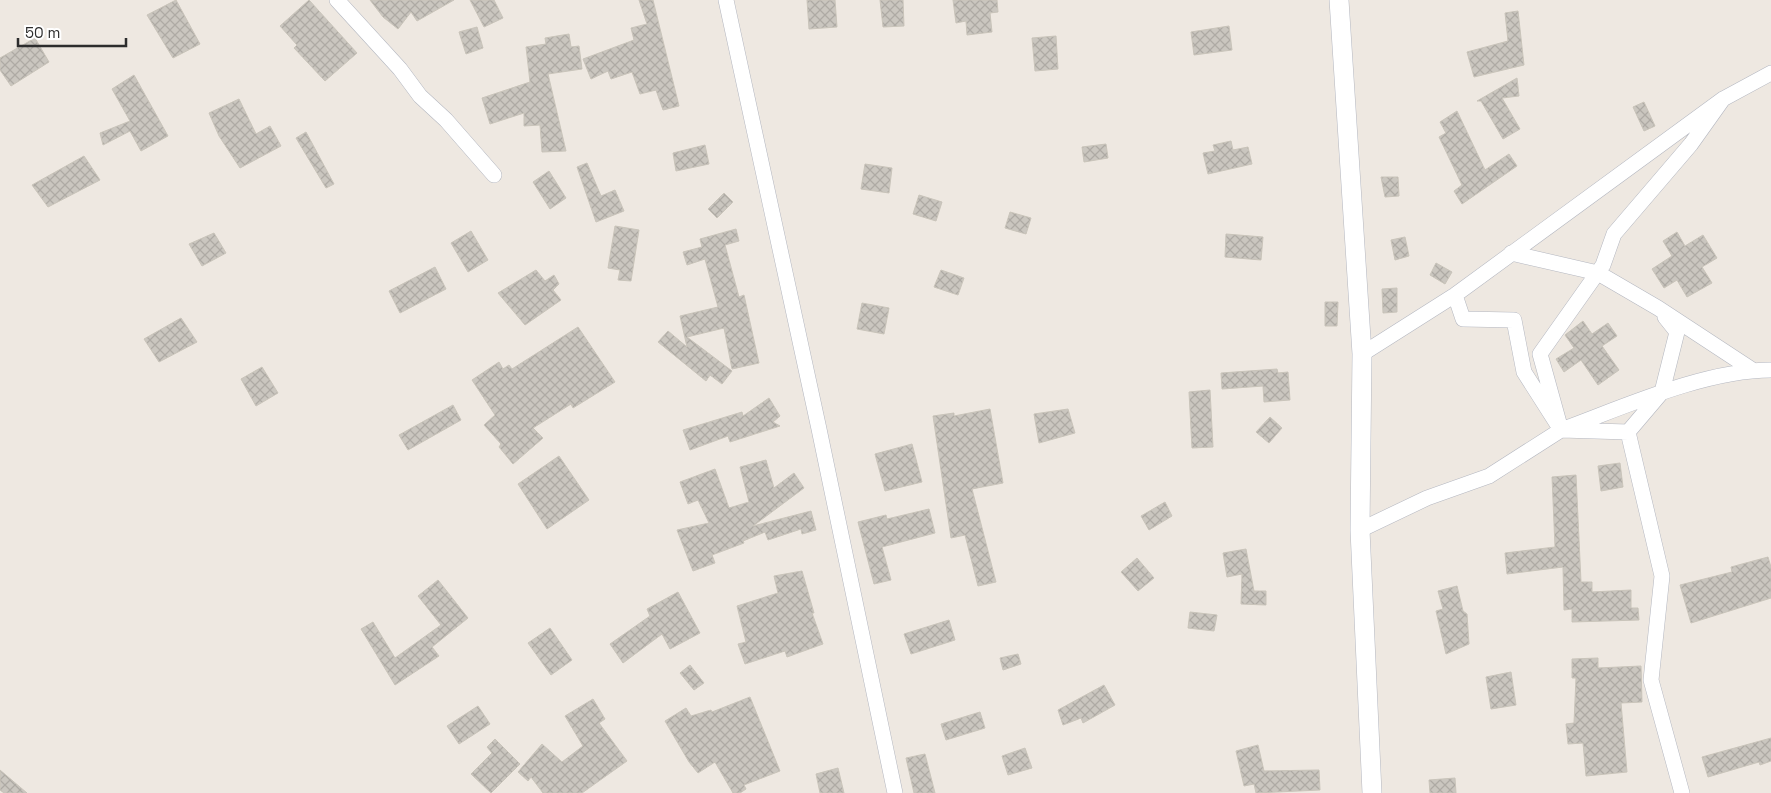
<svg xmlns="http://www.w3.org/2000/svg" width="1771" height="793" viewBox="0 0 1771 793" font-family="'Space Grotesk',sans-serif">
	<style>
		.building { fill: url(#building-cross-hatch); stroke: #c9c4ba }
		.lines { fill: none; stroke-linecap: round; stroke-linejoin: round }
		.minor-casing { stroke: #b4b7c0; stroke-width: 16 }
		.tertiary-casing { stroke: #b4b7c0; stroke-width: 20 }
		.minor { stroke: #fff; stroke-width: 15 }
		.tertiary { stroke: #fff; stroke-width: 19 }
	</style>
	<defs>
		<pattern id="building-cross-hatch" width="8" height="8" patternUnits="userSpaceOnUse" patternTransform="scale(1.25)"><rect width="8" height="8" fill="#cac6bf"/><path d="M0 0l8 8M0 8l8-8" fill="none" stroke="#aeaaa4"/></pattern>
	</defs>
	<rect width="100%" height="100%" fill="#eee8e1"/>
	<path class="building" d="M176,0L200,44L173,58L147,15Z
		M309,0L357,53L325,81L294,48L297,45L280,26Z
		M370,0H454L417,21L411,12L398,29L383,17Z
		M470,0H494L503,18L484,27Z
		M639,0H653L679,106L663,110L656,90L640,94L632,72L611,79L608,71L591,79L583,59L634,40L631,28L647,24Z
		M807,0H835L837,27L809,29Z
		M880,0H903L904,26L883,27Z
		M953,0H997L998,12L990,13L992,32L967,35L966,21L956,23Z
		M1518,11L1524,65L1474,77L1467,52L1508,41L1505,13Z
		M1229,26L1232,50L1194,55L1191,32Z
		M477,27L483,48L466,54L459,32Z
		M569,34L571,47L579,46L582,69L548,74L566,151L542,152L540,125L524,126V113L490,124L482,98L530,82L526,47L546,44L545,38Z
		M1056,36L1058,69L1035,71L1032,38Z
		M35,38L49,62L11,86L0,70V58Z
		M134,75L168,136L141,151L130,131L103,145L100,133L130,121L112,89Z
		M1517,78L1519,96L1502,98L1520,129L1503,139L1481,101H1477Z
		M239,99L256,134L270,126L281,146L240,168L219,136L209,113Z
		M1644,102L1655,126L1644,131L1633,107Z
		M1457,111L1485,170L1509,154L1517,166L1462,204L1454,191L1462,185L1439,137L1446,133L1440,122Z
		M306,132L334,184L326,188L296,138Z
		M1231,141L1233,150L1248,147L1252,164L1208,174L1203,153L1215,151L1213,145Z
		M1106,144L1108,158L1084,162L1082,147Z
		M705,145L709,164L676,171L673,153Z
		M84,156L100,180L48,207L32,185Z
		M587,163L601,196L615,190L624,211L596,222L577,167Z
		M865,164L892,168L889,193L861,189Z
		M549,171L566,198L550,209L533,182Z
		M1381,177H1398L1399,196L1385,197Z
		M724,193L733,202L717,218L708,209Z
		M919,195L942,202L936,221L913,214Z
		M1010,212L1031,218L1026,234L1005,228Z
		M615,226L639,230L631,281L618,280L620,270L608,268Z
		M736,229L739,241L725,245L739,297L744,295L759,363L732,369L724,328L687,337L732,371L722,384L710,375L706,381L658,342L668,331L687,347L680,316L718,307L705,259L687,265L683,252L702,247L700,239Z
		M471,231L488,260L468,272L451,243Z
		M1677,232L1685,246L1703,235L1717,258L1702,267L1712,283L1687,297L1677,280L1664,288L1652,269L1672,256L1663,241Z
		M214,233L226,253L202,266L189,244Z
		M1226,234L1263,237L1261,260L1225,257Z
		M1405,237L1409,256L1395,260L1391,240Z
		M1436,263L1452,272L1445,284L1430,275Z
		M435,267L446,289L400,313L389,291Z
		M536,270L545,281L554,275L559,284L553,290L561,300L525,325L498,293Z
		M941,270L964,278L958,295L934,287Z
		M1397,288V312L1383,313L1382,289Z
		M1325,302H1338L1337,326H1325Z
		M862,303L889,308L884,334L857,329Z
		M181,318L197,342L159,362L144,339Z
		M1583,321L1592,334L1608,323L1617,336L1602,346L1619,370L1598,385L1581,360L1564,372L1556,359L1574,348L1565,335Z
		M578,327L615,382L573,408L571,404L533,428L543,438L513,464L499,447L501,444L484,425L495,415L472,380L499,362L503,369L509,365L512,369Z
		M262,367L278,393L256,406L241,379Z
		M1277,369L1278,373L1288,372L1290,400L1264,402L1263,386L1222,389L1221,373Z
		M1210,390L1213,447L1192,448L1189,392Z
		M769,398L780,416L773,422L780,426L730,442L728,436L690,450L683,430L742,412L743,416Z
		M453,405L461,420L408,450L399,435Z
		M990,409L1003,483L972,489L996,582L978,586L965,535L951,538L933,416L954,413V416Z
		M1068,409L1075,433L1039,443L1034,414Z
		M1270,417L1282,428L1269,443L1256,432Z
		M912,444L922,482L885,491L875,454Z
		M559,456L589,500L547,529L518,484Z
		M766,460L774,488L794,473L804,488L753,526L811,511L816,530L802,534L801,529L768,540L765,532L743,541L744,543L712,555L715,563L693,571L677,530L709,523L698,500L688,504L680,482L715,469L729,508L749,502L740,467Z
		M1620,463L1623,487L1601,491L1598,466Z
		M1576,475L1581,582H1592V592L1631,590V608H1638L1639,620L1572,622V609L1564,610L1563,567L1507,574L1505,553L1555,547L1552,477Z
		M1165,502L1172,516L1149,530L1141,516Z
		M929,509L935,533L882,547L891,580L874,584L858,522L886,515L887,519Z
		M1246,549L1254,591H1266V605L1241,604L1242,574L1227,577L1223,553Z
		M1768,557L1771,567V598L1691,623L1680,585L1732,572L1731,567Z
		M1137,558L1154,578L1138,591L1121,572Z
		M802,571L814,613H812L823,644L787,657L785,651L745,664L738,644L746,642L737,606L778,593L774,576Z
		M438,580L468,618L432,647L439,656L395,685L361,629L373,622L395,658L441,625L418,596Z
		M1457,586L1463,611L1467,614L1469,644L1446,654L1436,611L1443,609L1438,591Z
		M678,592L700,633L670,649L662,634L623,663L610,644L650,616L647,609Z
		M1190,612L1217,615L1214,631L1188,628Z
		M949,620L955,640L911,654L904,634Z
		M550,628L572,660L551,675L528,643Z
		M1018,654L1021,664L1003,670L1000,658Z
		M1598,658V668L1641,666L1642,702L1621,703L1627,772L1586,776L1583,743L1568,744L1566,724L1574,723L1576,678H1572V659Z
		M690,665L704,683L694,690L680,673Z
		M1511,672L1516,705L1491,709L1486,677Z
		M1104,685L1115,705L1083,723L1081,718L1063,725L1058,710Z
		M750,697L780,771L744,785L746,789L740,793H733L715,762L698,773L689,762L665,721L686,708L691,716L711,710L712,712Z
		M593,699L605,719L599,723L627,761L582,793H543L531,777L528,781L518,772L542,744L562,762L583,746L565,716Z
		M478,706L490,724L459,744L447,726Z
		M980,712L985,728L946,740L941,724Z
		M1771,738V761L1760,765L1759,762L1708,777L1702,757Z
		M495,739L520,764L491,793L471,774L492,753L487,747Z
		M1258,745L1264,771L1319,770L1320,790L1256,793L1254,784L1244,786L1236,751Z
		M1025,748L1032,768L1008,775L1002,756Z
		M925,754L935,793H914L906,758Z
		M838,768L844,793H820L816,774Z
		M0,770L27,793H4L0,790Z
		M1455,778L1456,793H1430L1429,780Z"/>
	<g class="lines">
		<g class="minor-casing">
			<path id="minor" d="M337,0L400,69L420,96L446,120L494,175
				M726,0L819,429L895,793
				M1511,253L1598,273L1658,308L1754,371
				M1455,295L1463,319L1514,320L1524,372L1561,430L1628,432L1662,576L1651,680L1682,793
				M1362,354L1455,295L1723,99L1771,73
				M1569,427C1628,405 1707,370 1771,370
				M1628,432L1662,392L1677,332L1665,317
				M1360,530L1427,498L1489,476L1561,430L1540,354L1603,265L1614,234L1691,144L1723,99"/>
		</g>
		<g class="tertiary-casing">
			<path id="tertiary" d="M1339,0L1362,354L1360,530L1372,793"/>
		</g>
		<use href="#minor" class="minor"/>
		<use href="#tertiary" class="tertiary"/>
	</g>
	<path d="M18 38v8h108v-8" fill="none" stroke="#2d2d2d" stroke-width="2.5"/>
	<text x="25" y="38" font-size="15" fill="#2d2d2d" stroke="#ffffff" stroke-width="4" paint-order="stroke">50 m</text>
</svg>
